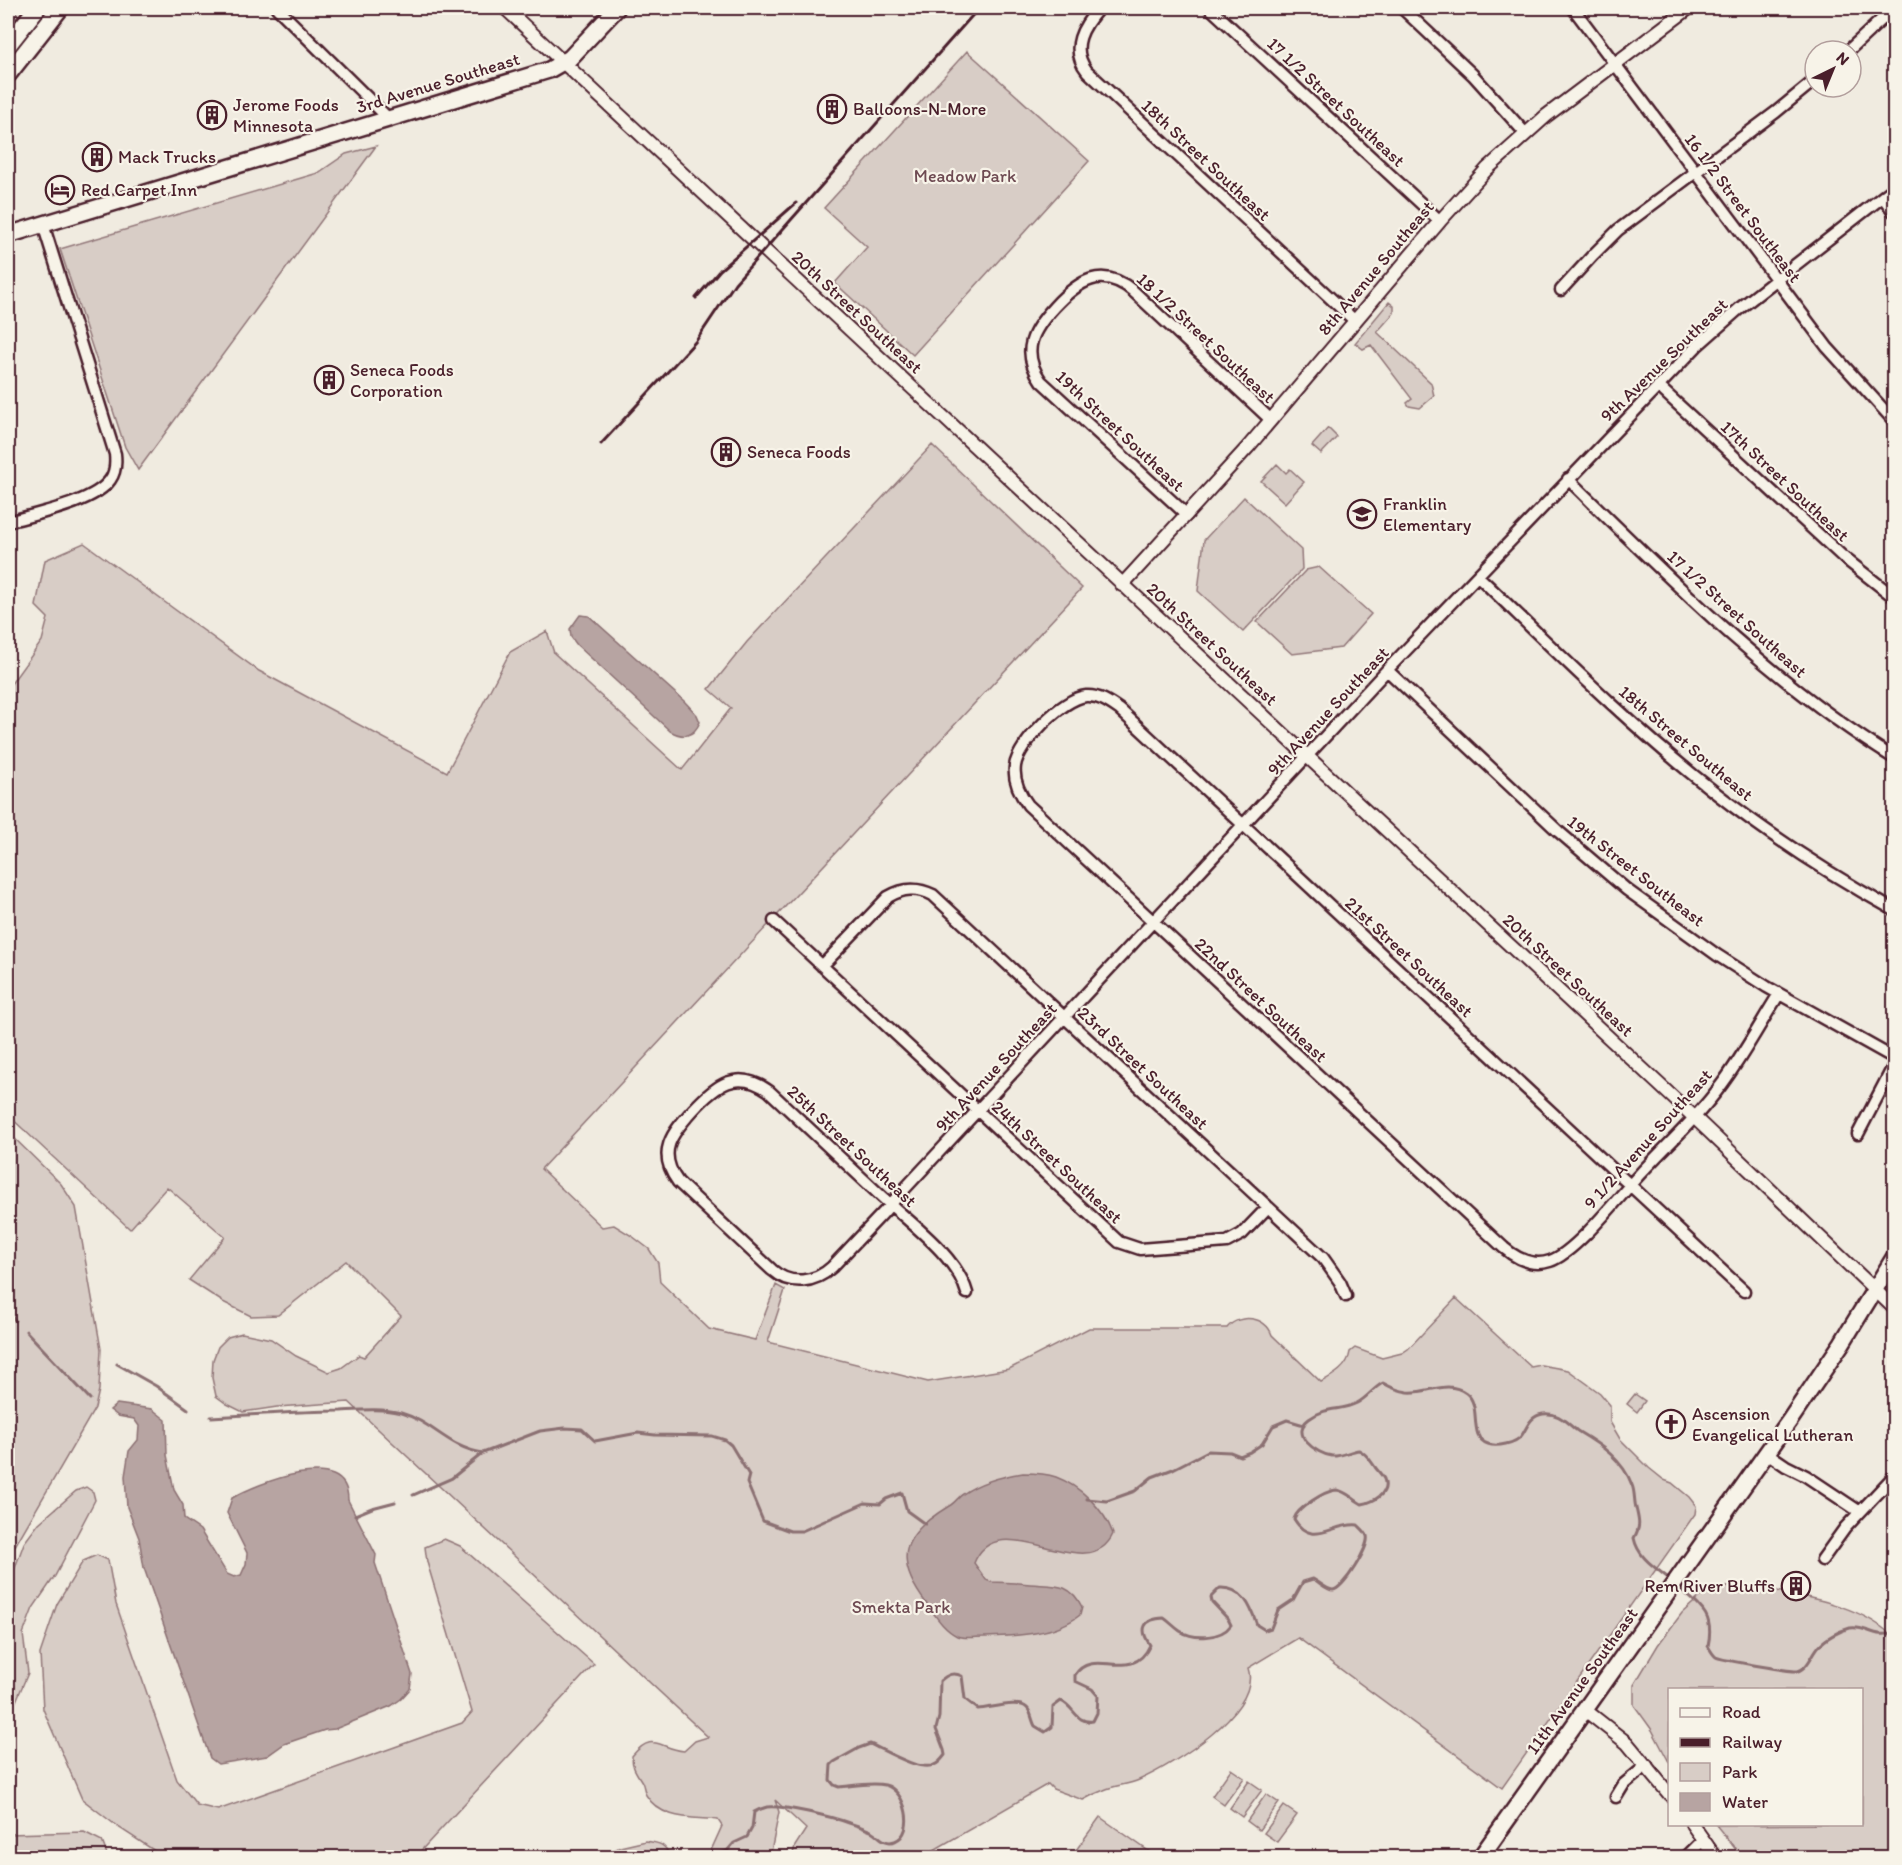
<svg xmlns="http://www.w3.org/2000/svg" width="1902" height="1865" viewBox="0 0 1902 1865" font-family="Itim,sans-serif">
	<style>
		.green { fill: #d8cdc6; stroke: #917678; stroke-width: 1.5 }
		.water { fill: #b7a4a2; stroke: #8b6f72; stroke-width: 1.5 }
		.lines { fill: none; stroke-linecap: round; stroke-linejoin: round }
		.stream { stroke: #8b6f72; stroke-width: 3 }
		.minor-casing { stroke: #4a1f2b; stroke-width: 15 }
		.tertiary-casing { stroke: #4a1f2b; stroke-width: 16 }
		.secondary-casing { stroke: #4a1f2b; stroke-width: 20 }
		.primary-casing { stroke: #4a1f2b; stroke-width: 21 }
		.minor { stroke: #f7f3e8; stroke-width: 10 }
		.tertiary { stroke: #f7f3e8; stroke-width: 12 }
		.secondary { stroke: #f7f3e8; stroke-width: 15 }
		.primary { stroke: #f7f3e8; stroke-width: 16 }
		.rail { stroke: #4a1f2b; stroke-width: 3 }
		.labels { text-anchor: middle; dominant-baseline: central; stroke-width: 4.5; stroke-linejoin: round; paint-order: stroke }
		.street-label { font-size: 18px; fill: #4a1f2b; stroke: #f7f3e8 }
		.poi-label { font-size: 18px; fill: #4a1f2b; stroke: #f7f3e8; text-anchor: start }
		.park-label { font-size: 18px; fill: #6e4a52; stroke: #f7f3e8 }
	</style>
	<rect width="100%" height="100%" fill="#f0ebe0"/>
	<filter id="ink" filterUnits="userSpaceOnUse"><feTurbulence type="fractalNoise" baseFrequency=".0167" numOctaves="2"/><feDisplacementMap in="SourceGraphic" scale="12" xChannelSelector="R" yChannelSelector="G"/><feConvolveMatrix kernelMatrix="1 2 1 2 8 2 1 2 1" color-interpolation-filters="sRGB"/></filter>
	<g filter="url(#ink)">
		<path class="green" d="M967,51L1089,161L913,355L835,283L867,247L824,208Z
			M376,146L138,470L125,447L60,249L318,173L346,154Z
			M1389,302L1394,306V313L1377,332L1431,383L1434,396L1420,408L1409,406L1407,403L1412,399L1371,345L1363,349L1355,343Z
			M1328,428L1337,437L1321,454L1312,446Z
			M932,445L1082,588L541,1169L602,1227L614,1225L632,1236L649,1249L658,1263L660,1282L709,1329L755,1340L776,1285L785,1290L768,1342L928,1382L1009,1369L1089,1328H1227C1239,1313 1266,1316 1272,1335L1321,1382C1334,1375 1348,1367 1350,1352L1355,1348L1382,1358L1402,1353L1408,1349L1456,1298L1531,1367L1541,1365L1568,1370L1600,1393L1610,1405V1422L1620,1439L1649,1468L1664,1480L1672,1483L1689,1497L1696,1506L1695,1514L1502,1788L1298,1638L1248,1668C1262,1711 1173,1765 1139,1780C1128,1785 1115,1785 1104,1790C1096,1793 1090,1796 1083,1800L1053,1789L1048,1784L922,1857H792L795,1846L806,1829L775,1800L779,1812L770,1857H708L722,1826L718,1820C692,1817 662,1821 646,1795C644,1791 644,1786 642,1782C636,1772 632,1768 632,1756C653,1730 659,1749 684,1751L695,1741L708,1737L349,1402L277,1407L243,1412L227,1404L216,1396L212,1378L213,1360L218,1347L228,1337L242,1333L271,1339L296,1356L329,1372L341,1368L359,1355L364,1357L401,1316L346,1261L278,1315L251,1316L223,1302L189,1280L225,1237L167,1187L130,1229L8,1115V688L42,641L48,618L36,606L45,560L84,543L259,671L447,772L510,652L547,631L554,653L682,770L731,708L709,689L747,642Z
			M1277,464L1286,473L1290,469L1304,482L1285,503L1261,481Z
			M1244,497L1301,550L1302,569L1243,632L1198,591L1204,540Z
			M1319,567L1371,614L1341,648L1292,654L1257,622L1306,570Z
			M8,1132L61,1184L76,1207L101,1349L99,1390L95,1408L8,1558Z
			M1635,1394L1645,1401L1637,1412L1627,1404Z
			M86,1487L93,1492L95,1500L55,1576L33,1608L23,1634L28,1673L8,1720V1587L24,1543L39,1523L76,1491Z
			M444,1539L460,1546L594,1664L415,1857H164L118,1827L82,1799L43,1709L40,1654L57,1604L83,1561L97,1555L108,1560L116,1604L177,1780L197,1805L218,1810L462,1723L472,1712L427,1562L425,1547Z
			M1737,1584C1784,1593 1854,1600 1890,1634L1894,1632V1857H1814L1809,1853L1806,1857H1742L1716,1825L1862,1824V1690H1670L1669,1762L1652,1730L1634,1705V1685L1658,1645L1682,1613L1702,1595Z
			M1231,1769L1244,1778L1224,1805L1212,1796Z
			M1249,1781L1262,1790L1242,1817L1230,1808Z
			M1266,1794L1279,1803L1259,1830L1247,1821Z
			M1284,1806L1297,1815L1277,1842L1264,1833Z
			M1100,1817L1157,1857H1071Z
			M84,1832L102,1841L108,1857H8V1834Z
			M646,1841C659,1843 666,1844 670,1857H602L620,1847Z"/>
		<path class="water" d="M580,615L589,616L684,701L697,715L700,722C693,738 683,738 670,731L577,645L571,637L570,629Z
			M117,1404L152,1409L166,1420L167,1455L174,1490L183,1505L184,1519L200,1530L227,1574L234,1577L241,1575L246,1564L247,1553L227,1513L232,1498C256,1484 348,1446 348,1500L376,1555L375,1563L412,1674L410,1689L401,1699L391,1706L335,1729L325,1730L284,1744L267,1756L218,1764L210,1758L144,1568L139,1538L127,1507L125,1476L129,1451L138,1440L139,1426L134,1419L118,1416L110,1410Z
			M1023,1473C1034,1473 1045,1473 1056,1477C1080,1486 1105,1510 1113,1534C1088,1589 998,1502 974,1563L986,1580L991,1582C1004,1582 1017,1583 1030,1584C1054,1586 1070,1582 1082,1607L1080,1615C1055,1635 1015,1636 984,1637C976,1637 965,1639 957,1636C943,1629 935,1615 926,1603C891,1557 904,1533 949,1506C955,1503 958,1497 963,1494C980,1482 1003,1476 1023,1473Z"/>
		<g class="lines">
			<path class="stream" d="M8,1312L15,1320
				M26,1331L90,1399
				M117,1364L156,1386L188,1409
				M211,1417C255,1415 298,1411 341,1411C361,1410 381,1408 401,1413C433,1422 448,1448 483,1453
				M413,1495L452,1478L483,1453L540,1431L565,1428L582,1429L595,1441L638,1433L655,1435L712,1436L725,1440L731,1445L749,1475L747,1483L763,1521L790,1531H802L865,1503L880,1504L886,1499L902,1493L907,1511L925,1524
				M1087,1499L1107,1501L1135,1491L1152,1477L1173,1469L1208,1451L1230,1452L1240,1456L1250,1452L1262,1444L1273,1426L1287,1420L1304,1425
				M355,1515L372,1508L395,1502
				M1678,1587C1700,1606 1715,1614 1708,1646C1710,1649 1713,1655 1716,1657C1721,1660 1792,1672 1798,1671C1808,1668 1812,1654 1819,1646C1826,1638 1839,1631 1850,1628C1866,1625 1876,1640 1894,1632
				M658,1858L666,1852L692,1858
				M706,1858L727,1851L734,1843L747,1837L752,1828L754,1812C758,1810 763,1808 767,1807C783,1805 833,1817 849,1823C856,1825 864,1828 871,1831C879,1835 884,1845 895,1841C916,1833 906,1790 885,1785C871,1782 852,1786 839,1787L834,1785L830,1780L831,1765L834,1762L859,1748L870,1744C884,1750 920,1772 934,1765C938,1764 942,1759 945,1755L944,1750L936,1729L939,1717L940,1681C948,1674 953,1672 962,1676L965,1699L978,1709C989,1709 1019,1699 1027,1708C1031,1711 1032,1721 1035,1726L1045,1732L1052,1727L1053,1707L1061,1701C1074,1706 1076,1724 1093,1721L1097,1713L1098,1696L1092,1689L1075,1681V1675C1093,1646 1132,1685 1150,1645C1139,1629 1143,1619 1164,1618C1170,1622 1174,1627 1180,1631C1194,1640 1221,1639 1231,1625L1228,1619L1212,1602L1211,1597L1220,1588C1243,1587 1251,1607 1257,1625L1265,1630L1271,1628L1278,1610L1293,1600L1303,1582L1313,1579C1319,1582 1327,1590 1333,1590C1343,1589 1370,1547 1367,1536C1366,1532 1361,1528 1358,1525C1333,1522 1312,1549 1294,1519C1297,1508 1325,1491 1336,1490C1345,1490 1354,1500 1362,1504C1373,1502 1390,1494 1384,1479C1382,1475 1378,1471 1375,1467C1370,1460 1367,1454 1359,1450C1350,1451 1340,1457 1332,1456C1316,1454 1289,1434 1309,1419C1328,1405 1340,1412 1357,1403C1367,1398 1373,1388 1383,1383C1390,1387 1400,1391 1408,1392C1428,1394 1447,1379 1466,1393C1483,1406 1467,1437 1488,1444C1496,1447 1516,1444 1522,1435C1528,1426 1530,1416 1543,1414C1560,1412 1567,1424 1579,1432C1601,1445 1623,1460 1632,1485C1635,1492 1634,1501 1636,1508C1639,1521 1641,1526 1634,1538C1638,1558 1656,1568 1671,1580"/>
			<g class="minor-casing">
				<path id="minor" d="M277,8L389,119
					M1099,8C1083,26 1069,48 1087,71L1355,321
					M1210,8L1440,221
					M1402,8L1473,75L1525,133
					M1573,8L1827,347L1894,421
					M8,11L11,8
					M1848,51L1894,8
					M1883,197L1894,212
					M1561,290L1593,255L1618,230L1776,112L1815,80
					M1658,386L1843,557L1894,597
					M1568,479C1670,579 1772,683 1894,758
					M1187,515L1041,381C1020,351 1033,330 1054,307C1078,281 1102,265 1133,291L1271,420
					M8,522C34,514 94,503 110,480C116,472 116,463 115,454L43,224
					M1478,576C1554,649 1629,725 1712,790C1769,835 1831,875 1894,910
					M1387,670L1559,832L1627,890L1717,955L1767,987L1894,1058
					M774,921L1119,1242L1140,1249L1227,1242L1242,1234L1268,1207
					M822,966L888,897C903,888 917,887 933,895L1323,1258L1340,1282L1346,1296
					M1858,1134L1894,1065
					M1744,1291L1630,1185L1620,1176L1120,710C1110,703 1099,695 1086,696C1063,698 1018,744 1015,766C1013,781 1019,793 1028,805L1504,1248C1517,1259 1532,1267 1550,1261C1575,1253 1619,1197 1639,1175C1667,1145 1698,1117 1722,1084C1743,1056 1760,1024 1779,994
					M967,1293C957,1256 909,1222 881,1196L769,1091C737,1068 716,1085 693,1110C672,1133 656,1152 678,1182L772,1270C790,1286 815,1283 832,1267L883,1213L898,1196L1387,670L1697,346L1740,308L1894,188
					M1767,1453L1786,1466L1806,1476L1860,1512
					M1822,1560L1845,1528L1894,1476
					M1616,1797L1624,1784L1647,1765
					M1685,1858L1703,1840"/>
			</g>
			<g class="tertiary-casing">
				<path id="tertiary" d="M505,8L1694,1117L1894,1308
					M1122,585L1248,447L1440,221L1487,169L1546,116L1689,8
					M1585,1710L1627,1743L1670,1795
					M1692,1824L1716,1858"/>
			</g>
			<g class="secondary-casing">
				<path id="secondary" d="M8,235L549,70L570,58L617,8
					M1480,1858L1790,1420L1842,1343L1894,1258"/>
			</g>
			<g class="primary-casing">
				<path id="primary" d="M8,45L37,8
					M8,74L60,8"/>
			</g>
			<use href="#minor" class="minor"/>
			<use href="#tertiary" class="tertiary"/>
			<use href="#secondary" class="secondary"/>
			<use href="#primary" class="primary"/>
			<path class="rail" d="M696,298L720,270L796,203
				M601,444L696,341L735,283L979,8"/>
		</g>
	</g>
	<defs>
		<g id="building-ring" transform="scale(1.5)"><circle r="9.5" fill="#f7f3e8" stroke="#4a1f2b" stroke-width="1.5"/><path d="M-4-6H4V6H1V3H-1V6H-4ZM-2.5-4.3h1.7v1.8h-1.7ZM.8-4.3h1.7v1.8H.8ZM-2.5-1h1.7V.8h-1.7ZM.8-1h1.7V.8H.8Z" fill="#4a1f2b"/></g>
		<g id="hotel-ring" transform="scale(1.5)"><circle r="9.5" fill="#f7f3e8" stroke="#4a1f2b" stroke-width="1.5"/><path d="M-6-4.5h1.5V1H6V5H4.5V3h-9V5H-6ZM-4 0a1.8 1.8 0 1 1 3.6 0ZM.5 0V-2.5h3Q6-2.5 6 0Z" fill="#4a1f2b"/></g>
		<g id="school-ring" transform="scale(1.5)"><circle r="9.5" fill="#f7f3e8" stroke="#4a1f2b" stroke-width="1.5"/><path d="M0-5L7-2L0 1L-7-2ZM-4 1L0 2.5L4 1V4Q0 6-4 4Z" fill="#4a1f2b"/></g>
		<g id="church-ring" transform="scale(1.5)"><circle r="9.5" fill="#f7f3e8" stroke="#4a1f2b" stroke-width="1.5"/><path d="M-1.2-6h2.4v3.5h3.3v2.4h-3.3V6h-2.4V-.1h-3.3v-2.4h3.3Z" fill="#4a1f2b"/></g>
	</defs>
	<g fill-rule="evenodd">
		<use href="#building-ring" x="832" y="109"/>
		<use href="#building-ring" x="212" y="115"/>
		<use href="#building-ring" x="97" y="157"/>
		<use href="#hotel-ring" x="60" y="190"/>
		<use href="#building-ring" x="329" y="380"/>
		<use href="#building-ring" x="726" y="452"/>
		<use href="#school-ring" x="1362" y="514"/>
		<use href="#church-ring" x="1671" y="1424"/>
		<use href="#building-ring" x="1796" y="1586"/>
	</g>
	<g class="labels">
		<g class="street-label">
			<text transform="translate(438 83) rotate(-17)">3rd Avenue Southeast</text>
			<text transform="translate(1336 102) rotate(43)">17 1/2 Street Southeast</text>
			<text transform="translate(1206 160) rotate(43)">18th Street Southeast</text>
			<text transform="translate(1743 208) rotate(53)">16 1/2 Street Southeast</text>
			<text transform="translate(1376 268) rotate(-50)">8th Avenue Southeast</text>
			<text transform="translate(857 312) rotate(43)">20th Street Southeast</text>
			<text transform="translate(1206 338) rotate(43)">18 1/2 Street Southeast</text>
			<text transform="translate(1664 360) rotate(-44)">9th Avenue Southeast</text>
			<text transform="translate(1120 431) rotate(43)">19th Street Southeast</text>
			<text transform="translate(1785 481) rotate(43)">17th Street Southeast</text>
			<text transform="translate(1737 614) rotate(42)">17 1/2 Street Southeast</text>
			<text transform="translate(1212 644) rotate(43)">20th Street Southeast</text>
			<text transform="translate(1328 711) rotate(-47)">9th Avenue Southeast</text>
			<text transform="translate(1686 743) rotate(40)">18th Street Southeast</text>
			<text transform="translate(1636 871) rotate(38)">19th Street Southeast</text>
			<text transform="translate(1409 957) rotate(43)">21st Street Southeast</text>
			<text transform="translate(1568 975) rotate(43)">20th Street Southeast</text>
			<text transform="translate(1261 1000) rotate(43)">22nd Street Southeast</text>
			<text transform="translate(996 1067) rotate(-47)">9th Avenue Southeast</text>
			<text transform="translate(1143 1068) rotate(43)">23rd Street Southeast</text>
			<text transform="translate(1648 1139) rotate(-48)">9 1/2 Avenue Southeast</text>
			<text transform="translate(852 1146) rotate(43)">25th Street Southeast</text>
			<text transform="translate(1057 1162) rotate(43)">24th Street Southeast</text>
			<text transform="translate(1582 1681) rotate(-54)">11th Avenue Southeast</text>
		</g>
		<g class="poi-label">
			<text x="233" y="105">Jerome Foods<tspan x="233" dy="21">Minnesota</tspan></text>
			<text x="853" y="109">Balloons-N-More</text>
			<text x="118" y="157">Mack Trucks</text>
			<text x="81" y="190">Red Carpet Inn</text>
			<text x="350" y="370">Seneca Foods<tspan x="350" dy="21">Corporation</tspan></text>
			<text x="747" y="452">Seneca Foods</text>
			<text x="1383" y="504">Franklin<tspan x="1383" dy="21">Elementary</tspan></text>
			<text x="1692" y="1414">Ascension<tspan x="1692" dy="21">Evangelical Lutheran</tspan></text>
			<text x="1775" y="1586" text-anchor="end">Rem River Bluffs</text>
		</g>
		<g class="park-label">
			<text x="965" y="176">Meadow Park</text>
			<text x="901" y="1607">Smekta Park</text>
		</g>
	</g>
	<rect width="1902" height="1865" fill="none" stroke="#f7f3e8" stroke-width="30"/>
	<rect x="15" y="15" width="1872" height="1835" fill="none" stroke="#4a1f2b" stroke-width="2" filter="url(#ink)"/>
	<rect x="1668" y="1688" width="195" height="138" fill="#f7f3e8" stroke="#b29e9c" stroke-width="1.5"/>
	<rect x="1680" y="1708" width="30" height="9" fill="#f7f3e8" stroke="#b29e9c" stroke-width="1.5"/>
	<text x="1722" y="1718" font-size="18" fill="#4a1f2b">Road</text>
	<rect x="1680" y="1738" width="30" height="9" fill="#4a1f2b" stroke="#b29e9c" stroke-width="1.5"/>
	<text x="1722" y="1748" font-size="18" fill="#4a1f2b">Railway</text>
	<rect x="1680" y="1763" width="30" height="18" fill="#d8cdc6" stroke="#b29e9c" stroke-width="1.5"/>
	<text x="1722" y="1778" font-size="18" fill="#4a1f2b">Park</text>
	<rect x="1680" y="1793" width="30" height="18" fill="#b7a4a2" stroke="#b29e9c" stroke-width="1.5"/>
	<text x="1722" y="1808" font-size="18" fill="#4a1f2b">Water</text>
	<g transform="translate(1833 69) rotate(43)"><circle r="28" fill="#f7f3e8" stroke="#b29e9c" stroke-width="1.5"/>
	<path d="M0-4.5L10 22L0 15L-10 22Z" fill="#4a1f2b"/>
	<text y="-9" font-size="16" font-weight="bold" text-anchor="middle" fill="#4a1f2b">N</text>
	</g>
</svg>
